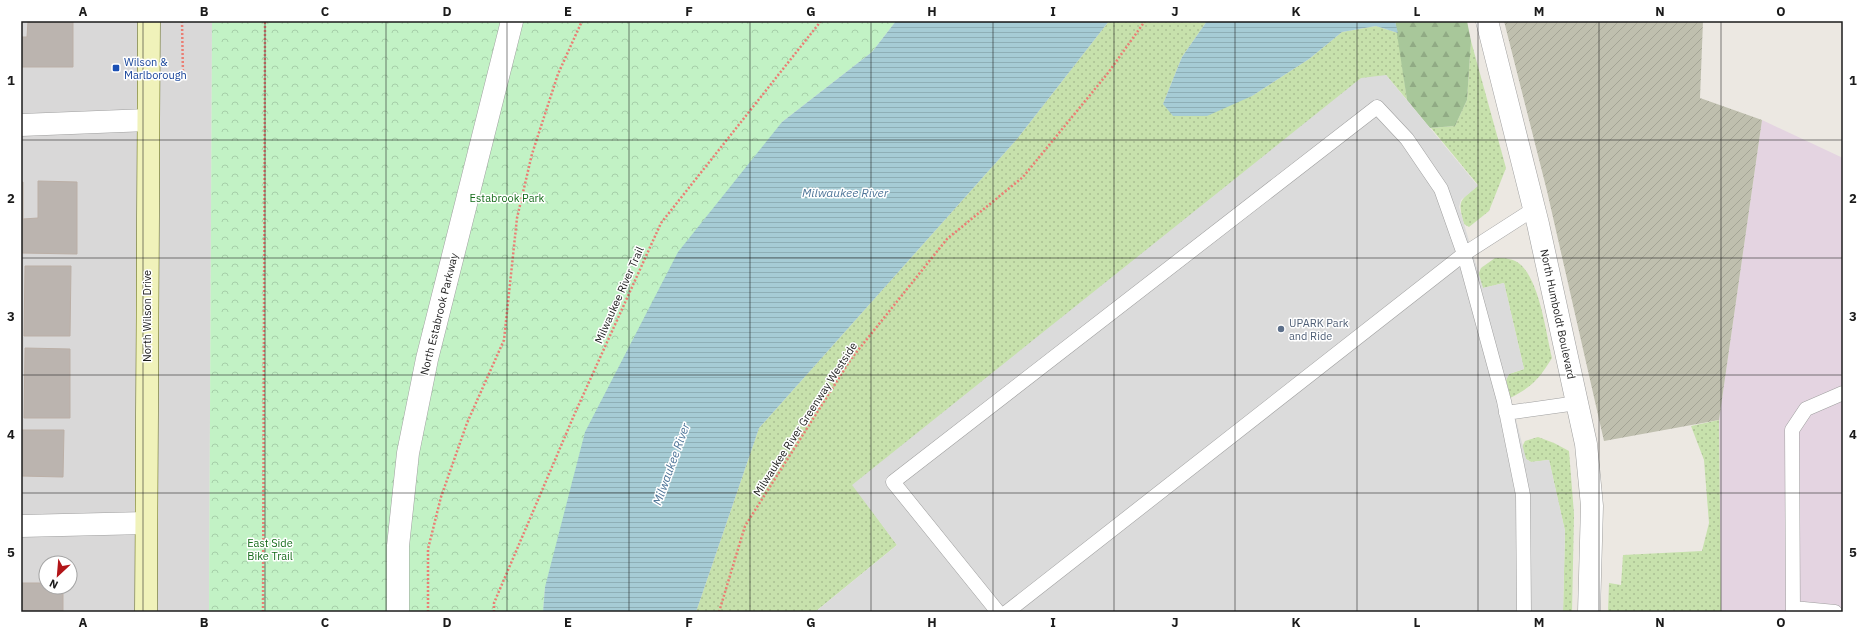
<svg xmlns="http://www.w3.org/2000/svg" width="1864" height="633" viewBox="0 0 1864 633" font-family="'IBM Plex Sans',sans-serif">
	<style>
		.residential { fill: #d9d8d8; fill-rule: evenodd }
		.industrial { fill: #e4d4e1 }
		.construction { fill: url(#construction-furrows) }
		.grass { fill: url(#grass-dots) }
		.forest { fill: url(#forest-firs) }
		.park { fill: url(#park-crowns) }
		.parking { fill: #dbdbdb }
		.water { fill: url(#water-rules) }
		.building { fill: #bbb4af; stroke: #bbafa6 }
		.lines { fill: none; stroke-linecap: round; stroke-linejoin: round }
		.lane-casing { stroke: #9f9f9f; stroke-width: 15 }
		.street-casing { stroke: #9f9f9f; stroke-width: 23 }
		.secondary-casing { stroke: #5d6510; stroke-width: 23 }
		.path { stroke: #ea7e74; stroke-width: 2.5; stroke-dasharray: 2 2; stroke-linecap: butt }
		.lane { stroke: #fff; stroke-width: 14 }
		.street { stroke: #fff; stroke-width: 22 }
		.secondary { stroke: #f0f2ba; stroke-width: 22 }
		.grid { fill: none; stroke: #1b1b1b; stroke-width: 1; stroke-opacity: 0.55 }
		.transit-dot { fill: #1a4fb4; stroke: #fff; stroke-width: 1.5 }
		.service-dot { fill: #5c6f8a; stroke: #fff; stroke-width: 1.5 }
		.labels { text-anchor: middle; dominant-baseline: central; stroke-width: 3; stroke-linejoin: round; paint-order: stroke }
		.transit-label { font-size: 11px; fill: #164399; stroke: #fff; text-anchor: start }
		.park-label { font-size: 11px; fill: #166c1b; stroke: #fff }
		.street-label { font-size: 11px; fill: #1b1b1b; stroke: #fff }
		.service-label { font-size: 11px; fill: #4e5e75; stroke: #fff; text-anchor: start }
		.water-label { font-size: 12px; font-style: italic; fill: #507699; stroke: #fff }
		.neatline { fill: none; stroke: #1b1b1b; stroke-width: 1.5 }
		.grid-label { font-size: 13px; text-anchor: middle; font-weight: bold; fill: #1b1b1b }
	</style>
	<defs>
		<pattern id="construction-furrows" width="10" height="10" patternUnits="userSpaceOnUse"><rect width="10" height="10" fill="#bfbfae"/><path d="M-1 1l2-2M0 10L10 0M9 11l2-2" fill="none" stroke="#a4a495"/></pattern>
		<pattern id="grass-dots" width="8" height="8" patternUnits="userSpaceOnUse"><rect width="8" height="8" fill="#c7e1ac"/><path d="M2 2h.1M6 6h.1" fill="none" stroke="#aac093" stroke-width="1.8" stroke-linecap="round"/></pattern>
		<pattern id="forest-firs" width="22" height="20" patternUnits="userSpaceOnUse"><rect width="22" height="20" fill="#a8c79a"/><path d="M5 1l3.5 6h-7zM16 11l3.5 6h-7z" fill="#90aa84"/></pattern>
		<pattern id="park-crowns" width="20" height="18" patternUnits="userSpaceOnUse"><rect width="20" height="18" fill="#c2f2c5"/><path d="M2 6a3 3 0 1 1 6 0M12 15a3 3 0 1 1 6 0" fill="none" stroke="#a6cfa9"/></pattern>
		<pattern id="water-rules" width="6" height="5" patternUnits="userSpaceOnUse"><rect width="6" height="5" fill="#a6ccd5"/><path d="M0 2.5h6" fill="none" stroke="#8eafb6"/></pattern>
	</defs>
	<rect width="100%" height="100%" fill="#ece8e2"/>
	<path class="residential" d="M21,21H212L209,612H21ZM46,563H70V587H46Z"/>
	<path class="industrial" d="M1762,120L1843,158V612H1721L1719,420Z"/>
	<path class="construction" d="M1504,21H1703L1700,98L1762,120L1719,420L1604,441L1547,191Z"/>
	<path class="grass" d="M1109,21H1207L1182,57L1163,104L1252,96L1309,59L1342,32L1376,26L1398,33L1407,100L1386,75L853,485L897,545L815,612H696L759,428L1017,139Z
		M1471,41L1506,168L1489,211L1469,227L1464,224C1457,198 1460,202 1478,185L1431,128L1455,126L1467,100Z
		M1495,258C1504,258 1514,258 1521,265C1540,283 1546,333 1552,358C1539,379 1532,387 1510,398L1506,380L1509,374L1524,369L1504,283L1483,288L1478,275L1481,268Z
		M1719,420L1721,612H1608L1609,583L1621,585L1623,555L1702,551L1709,523L1704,460L1691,426Z
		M1538,437L1554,443L1569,451L1574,514L1572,612H1563L1565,531L1549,460L1531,462L1526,459L1522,447L1525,441Z"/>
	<path class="forest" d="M1395,21H1467L1471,41L1467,100L1455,126L1430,128L1407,100Z"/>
	<path class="park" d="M212,21H896L872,52L782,122L545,587L543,612H209Z"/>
	<path class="parking" d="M1386,75L1478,186L1461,200L1459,207L1483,288L1504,283L1524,369L1509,374L1506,380L1526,459L1531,462L1549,460L1565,531L1563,612H815L897,545L852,485L1361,78Z"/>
	<path class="water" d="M896,21H1109L1017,139L759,428L696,612H543L545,587L585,432L678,252L782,122L872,52Z
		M1207,21H1395L1398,33L1376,26L1342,32L1309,59L1252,96L1207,116H1173L1163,104L1182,57Z"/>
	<path class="building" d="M28,21H73V67H21V37H27Z
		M38,181L77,182V254L21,253V182H23V219L38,218Z
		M25,266H71L70,336H24Z
		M25,348L70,349V418H24Z
		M21,430H64L63,477L21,476Z
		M21,583H46V587H63V612H21Z"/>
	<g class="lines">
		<g class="lane-casing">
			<path id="lane" d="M1506,413L1577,403
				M1793,608L1835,612
				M998,612L893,482L1377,107L1407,139L1441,189L1464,254L1504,401L1523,495L1524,612
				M1007,612L1464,254L1534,209
				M1793,612L1792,430L1806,409L1843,393"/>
		</g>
		<g class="street-casing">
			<path id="street" d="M1487,21L1538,224L1586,444L1592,506L1589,612
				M21,125L148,120
				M21,526L146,523
				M398,612V546L408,453L427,359L512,21"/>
		</g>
		<g class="secondary-casing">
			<path id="secondary" d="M146,612L149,21"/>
		</g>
		<path class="path" d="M172,76H183L182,21
			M263,612L265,21
			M428,612V549L441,497L467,423L504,340L517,218L532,154L558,74L582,21
			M494,612V603L575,413L661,223L821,21
			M719,612L745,526L851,359L947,239L1023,177L1108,73L1145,21"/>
		<use href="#lane" class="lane"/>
		<use href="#street" class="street"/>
		<use href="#secondary" class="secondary"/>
	</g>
	<path class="grid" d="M143,21V612M265,21V612M386,21V612M507,21V612M629,21V612M750,21V612M871,21V612M993,21V612M1114,21V612M1235,21V612M1357,21V612M1478,21V612M1599,21V612M1721,21V612M21,140H1843M21,258H1843M21,375H1843M21,493H1843"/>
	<rect class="transit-dot" x="112" y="64" width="8" height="8" rx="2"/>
	<circle class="service-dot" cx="1281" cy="329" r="4"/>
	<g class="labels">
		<g class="transit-label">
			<text x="124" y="62">Wilson &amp;<tspan x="124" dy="13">Marlborough</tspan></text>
		</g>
		<g class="park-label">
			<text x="507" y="198">Estabrook Park</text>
			<text x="270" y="543">East Side<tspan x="270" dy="13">Bike Trail</tspan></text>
		</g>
		<g class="street-label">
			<text transform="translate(619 295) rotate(-66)">Milwaukee River Trail</text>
			<text transform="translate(439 314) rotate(-76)">North Estabrook Parkway</text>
			<text transform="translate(1558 314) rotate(78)">North Humboldt Boulevard</text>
			<text transform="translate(147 316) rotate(-90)">North Wilson Drive</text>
			<text transform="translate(805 419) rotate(-57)">Milwaukee River Greenway Westside</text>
		</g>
		<g class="service-label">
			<text x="1289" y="323">UPARK Park<tspan x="1289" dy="13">and Ride</tspan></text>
		</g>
		<g class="water-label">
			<text x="845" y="192">Milwaukee River</text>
			<text transform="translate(671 464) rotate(-70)">Milwaukee River</text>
		</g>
	</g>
	<rect width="1864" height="633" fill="none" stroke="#ffffff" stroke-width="44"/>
	<g transform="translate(58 575) rotate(206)"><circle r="19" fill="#ffffff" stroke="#a4a4a4"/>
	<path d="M0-3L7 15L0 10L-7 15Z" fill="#b21518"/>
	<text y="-6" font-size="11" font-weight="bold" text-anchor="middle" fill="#1b1b1b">N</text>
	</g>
	<rect x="22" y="22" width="1820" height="589" class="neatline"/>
	<g class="grid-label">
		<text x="83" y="16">A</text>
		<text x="204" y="16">B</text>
		<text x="325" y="16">C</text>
		<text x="447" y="16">D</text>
		<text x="568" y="16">E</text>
		<text x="689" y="16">F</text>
		<text x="811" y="16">G</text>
		<text x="932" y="16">H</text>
		<text x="1053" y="16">I</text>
		<text x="1175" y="16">J</text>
		<text x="1296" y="16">K</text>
		<text x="1417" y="16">L</text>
		<text x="1539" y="16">M</text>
		<text x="1660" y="16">N</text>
		<text x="1781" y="16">O</text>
		<text x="11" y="85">1</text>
		<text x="1853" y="85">1</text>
		<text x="11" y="203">2</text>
		<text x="1853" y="203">2</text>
		<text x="11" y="321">3</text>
		<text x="1853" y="321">3</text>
		<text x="11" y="439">4</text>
		<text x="1853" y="439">4</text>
		<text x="11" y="557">5</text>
		<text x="1853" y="557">5</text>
		<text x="83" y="627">A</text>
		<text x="204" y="627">B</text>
		<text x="325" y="627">C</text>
		<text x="447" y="627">D</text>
		<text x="568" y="627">E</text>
		<text x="689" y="627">F</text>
		<text x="811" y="627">G</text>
		<text x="932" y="627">H</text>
		<text x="1053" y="627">I</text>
		<text x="1175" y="627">J</text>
		<text x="1296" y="627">K</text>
		<text x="1417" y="627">L</text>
		<text x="1539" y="627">M</text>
		<text x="1660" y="627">N</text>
		<text x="1781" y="627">O</text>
	</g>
</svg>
